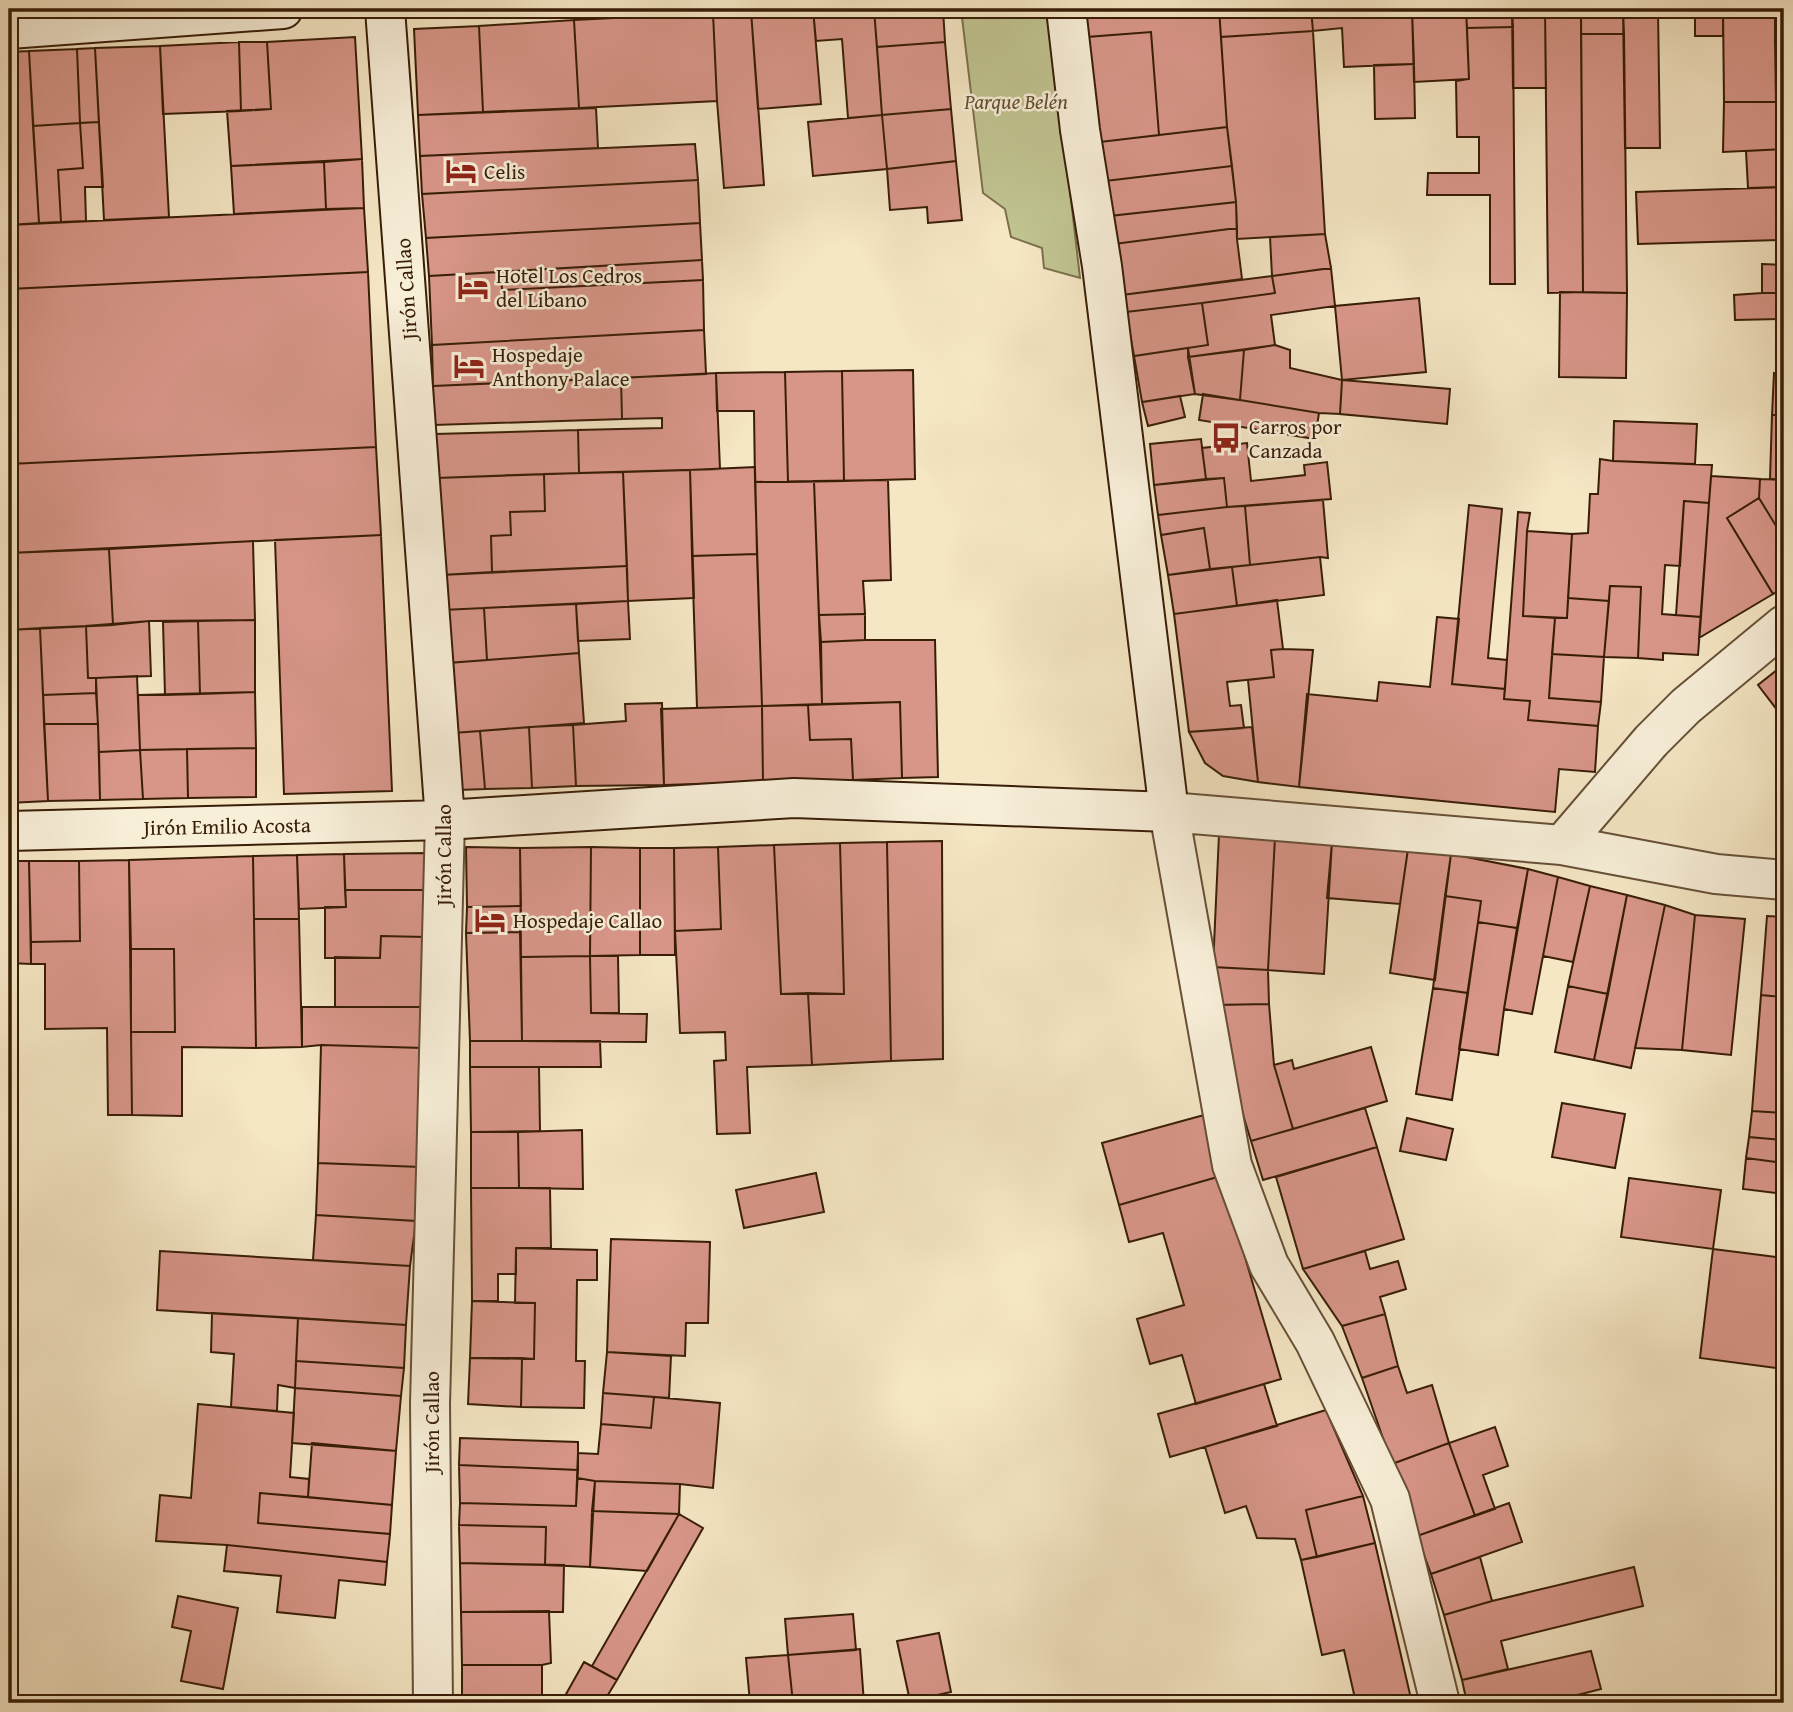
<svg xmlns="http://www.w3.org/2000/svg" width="1793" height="1712" viewBox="0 0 1793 1712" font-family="'Gentium Book Plus',serif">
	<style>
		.green { fill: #c0c491; stroke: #7c704c; stroke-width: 2 }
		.building { fill: #d89689; stroke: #381d07; stroke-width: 2 }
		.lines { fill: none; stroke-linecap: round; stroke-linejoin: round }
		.street-casing { stroke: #674f36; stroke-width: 42 }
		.secondary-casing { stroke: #381d07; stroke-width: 42 }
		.street { stroke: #f8efd9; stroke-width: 38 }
		.secondary { stroke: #f8efd9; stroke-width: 38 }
		.labels { text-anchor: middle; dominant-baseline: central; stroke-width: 5; stroke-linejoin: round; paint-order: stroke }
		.park-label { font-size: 21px; font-style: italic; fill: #614f30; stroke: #f8efd9 }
		.poi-label { font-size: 21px; fill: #381d07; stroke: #f8efd9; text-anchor: start }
		.street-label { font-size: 21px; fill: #381d07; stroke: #f8efd9 }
	</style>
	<rect width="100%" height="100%" fill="#f5e6c4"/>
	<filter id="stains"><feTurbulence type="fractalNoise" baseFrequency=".00286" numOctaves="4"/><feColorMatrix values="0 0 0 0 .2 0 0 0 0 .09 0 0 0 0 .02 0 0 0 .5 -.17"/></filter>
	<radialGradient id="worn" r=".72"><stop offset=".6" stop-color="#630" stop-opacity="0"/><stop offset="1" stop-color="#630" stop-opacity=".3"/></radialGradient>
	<path class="green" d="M961,9H1049L1080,278L1044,268L1042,248L1011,237L1005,209L983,193Z"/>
	<path class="building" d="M786,9H813L821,104L758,109L751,11Z
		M813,9H874L882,115L848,118L842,39L816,41Z
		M874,9H943L945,42L877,47Z
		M1084,9H1219L1227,127L1159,135L1151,32L1087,37Z
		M1219,9H1311L1313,31L1221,37Z
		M1311,9H1412L1414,64L1344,67L1342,28L1313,31Z
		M1412,9H1466L1469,79L1414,82Z
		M1466,9H1512L1513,27L1467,28Z
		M1512,9H1545L1546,88H1513Z
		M1545,9H1581L1583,292L1548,293Z
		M1581,9H1623L1624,34H1581Z
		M1623,9H1658L1660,148H1625Z
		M1695,9H1723V36H1695Z
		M1723,9H1775L1776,102H1724Z
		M1775,9H1784V41H1775Z
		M751,11L764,185L724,188L717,101L713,13Z
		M713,13L717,101L579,108L574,20Z
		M574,20L579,108L483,112L479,26Z
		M479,26L483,112L418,115L414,29Z
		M1513,27L1515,284H1490V195H1427L1428,173H1479V137H1457L1456,81L1469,79L1467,28Z
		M1313,31L1325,234L1237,239L1236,202L1227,127L1221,37Z
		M1151,32L1159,135L1100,142L1087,37Z
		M1581,34H1624L1627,293L1583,292Z
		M355,37L362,159L231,166L227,111L271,109L267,42Z
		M1775,41H1784V102H1776Z
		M239,42H267L271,109L241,111Z
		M239,42L241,111L163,114L160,46Z
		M945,42L951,109L882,115L877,47Z
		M160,46L169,217L104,220L95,48Z
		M95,48L99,122L80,123L77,49Z
		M77,49L80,123L33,126L29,51Z
		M29,51L39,223L9,225V52Z
		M1414,64L1415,118L1375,119L1374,65Z
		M1724,102H1784V149L1723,152Z
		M596,108L598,148L420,156L418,115Z
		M951,109L956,161L887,169L882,115Z
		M882,115L887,169L813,176L808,122Z
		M99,122L103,187H85L86,221L61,222L58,170L83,168L80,123Z
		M80,123L83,168L58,170L61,222L39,223L33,126Z
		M1227,127L1232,166L1105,181L1100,142Z
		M695,144L698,180L422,194L420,156Z
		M1784,149V187L1748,188L1746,151Z
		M362,159L364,208L326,209L324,162Z
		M956,161L962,220L928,223L927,207L890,210L887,169Z
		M324,162L326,209L234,214L231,166Z
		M1232,166L1236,202L1110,216L1105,181Z
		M698,180L700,223L426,238L422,194Z
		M1784,187V265L1783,240L1638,244L1636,192Z
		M1236,202L1237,228L1114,244L1110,216Z
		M364,208L368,272L9,289V225Z
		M700,223L702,260L429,276L426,238Z
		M1237,228V239L1242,279L1122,295L1114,244Z
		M1325,234L1331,268L1272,276L1270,237Z
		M702,260L703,280L502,290L501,272Z
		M1762,264L1784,265V293H1762Z
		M1331,268L1335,306L1271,315L1275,345L1188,357V348L1208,345L1202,303L1275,293L1272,276Z
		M368,272L376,447L9,464V289Z
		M501,272L502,290L703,280L704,330L432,345L429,276Z
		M1272,276L1275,293L1202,303L1126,312L1122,295Z
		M1560,292L1627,293L1626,378L1559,377Z
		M1762,293H1784V319L1735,320L1734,295Z
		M1419,298L1426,372L1342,380L1335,306Z
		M1202,303L1208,345L1134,356L1126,312Z
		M704,330L706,374L433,386L432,345Z
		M1275,345L1290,350V368L1342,380L1340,414L1319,413L1240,400L1244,350Z
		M1188,348L1195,394L1142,402L1134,356Z
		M1244,350L1240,400L1195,394L1188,357Z
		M913,370L915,479L844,481L842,371Z
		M842,371L844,481L788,482L785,372Z
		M785,372L788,482H755L754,411H717L716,373Z
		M716,373L720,469L579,473L578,430L662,428V418L622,419L621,378Z
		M1774,373L1784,375V415H1772Z
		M621,378L622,419L434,425L433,386Z
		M1342,380L1450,389L1447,424L1340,414Z
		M1203,394L1319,413L1315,439L1199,420Z
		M1180,396L1185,417L1148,426L1142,402Z
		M1772,415H1784V480L1770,479Z
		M1614,421L1697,424L1695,464L1613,461Z
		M578,430L579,473L437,478L435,434Z
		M1201,439L1206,479L1154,485L1150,444Z
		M1247,443L1251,481L1305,475L1304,465L1327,462L1331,499L1227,507L1224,478L1206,479L1202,448Z
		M376,447L381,535L9,553V464Z
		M1600,459L1613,461L1712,465L1709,503L1684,501L1680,566L1665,565L1662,614L1701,617L1698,655L1663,653V660L1638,658L1641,587L1610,586L1609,601L1568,598L1572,534L1588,533L1590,494H1598Z
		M755,467L757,554L692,556L690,470Z
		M690,470L694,598L628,601L623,472Z
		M623,472L627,566L492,572L491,536L511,535L510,512L545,511L544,474Z
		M544,474L545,511L510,512L511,535L491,536L492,572L441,575L437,478Z
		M1711,476L1760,479L1759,498L1727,518L1773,594L1699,638Z
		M1224,478L1227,507L1158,515L1154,485Z
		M1760,479L1784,480V539L1759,498Z
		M888,480L891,580L863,581L865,614L819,615L814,481Z
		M814,481L822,704L762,706L755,482Z
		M1759,498L1784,539V587L1773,594L1727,518Z
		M1323,500L1328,558L1320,557L1250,565L1245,506Z
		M1684,501L1709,503L1701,617L1676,615Z
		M1469,505L1502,509L1488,658L1507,660L1505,689L1452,684Z
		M1245,506L1250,565L1210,569L1204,528L1161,535L1158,515L1227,507Z
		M1518,512L1530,513L1527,531L1523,616L1555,618L1549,698L1601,702L1598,726L1528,720L1530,701L1504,699Z
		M1204,528L1210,569L1168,575L1161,535Z
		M1527,531L1572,534L1567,618L1523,616Z
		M381,535L392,791L284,794L275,540Z
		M253,541L255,620L149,621L113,625L109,549Z
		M109,549L113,625L9,630V553Z
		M757,554L762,706L697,708L692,556Z
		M1320,557L1324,595L1237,606L1232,567Z
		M627,566L628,601L443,610L441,575Z
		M1232,567L1237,606L1174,614L1168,575Z
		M1610,586L1641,587L1638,658L1604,657Z
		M1568,598L1609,601L1604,657L1552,654L1555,618H1567Z
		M1277,600L1283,649L1271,650L1274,677L1227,682L1230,706L1241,705L1244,728L1189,732L1174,614Z
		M628,601L630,639L578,641L576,604Z
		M576,604L579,653L487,660L484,608Z
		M484,608L487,660L448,663L443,610Z
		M865,614V640L821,642L819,615Z
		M1437,617L1459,619L1452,684L1505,689L1504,699L1530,701L1528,720L1598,726L1595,772L1559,769L1555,812L1299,787L1307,694L1377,701L1379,682L1430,687Z
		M255,620V692L200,694L198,621Z
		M149,621L151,676L88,678L86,626Z
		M198,621L200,694L165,695L163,622Z
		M86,626L88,678H96V693L43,695L40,628Z
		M40,628L48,801L9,803V630Z
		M865,640H935L938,777L902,778L900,702L822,704L821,642Z
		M1283,649L1313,650L1299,787L1258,782L1248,680L1274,677L1271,650Z
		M579,653L584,723L453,733L448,663Z
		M1552,654L1604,657L1601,702L1549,698Z
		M1782,666L1784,669V719L1758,685Z
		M137,676L140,750L99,752L96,678Z
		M255,692L256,748L140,750L138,695Z
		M96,693L98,724H44L43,695Z
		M900,702L902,778L853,780L851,739L810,740L808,705Z
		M662,703L664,785L576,786L573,725L626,721L625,704Z
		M808,705L810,740L851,739L853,780L763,782L762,706Z
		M762,706L763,782L664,785L661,709Z
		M44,724H98L100,800L48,801Z
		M573,725L576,786L532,788L529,727Z
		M529,727L532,788L485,789L480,731Z
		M1252,727L1258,782L1223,776L1205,763L1189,732Z
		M480,731L485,789L458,790L453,733Z
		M256,748V797L188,798L187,749Z
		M187,749L188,798L143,799L140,750Z
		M140,750L143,799L100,800L99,752Z
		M1219,834L1275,837L1268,970L1213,967Z
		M1275,837L1332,842L1324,974L1268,970Z
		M942,841L943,1059L891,1061L887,842Z
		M887,842L891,1061L812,1065L808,993L844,994L840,843Z
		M1332,842L1408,849L1400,904L1327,898Z
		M840,843L844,994H781L774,845Z
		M774,845L781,994L808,993L812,1065L747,1067L750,1133L717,1134L714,1061L726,1060L725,1032L680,1033L675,931L721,929L718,847Z
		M466,847L520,848L521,906L467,907Z
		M591,847L640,848V955L590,956Z
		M591,847L590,956L521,957L520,848Z
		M718,847L721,929L675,931L674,848Z
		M640,848H674L675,955H640Z
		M1408,849L1451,854L1435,980L1390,973Z
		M428,853L426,890H345L344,854Z
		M344,854L346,907L299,909L297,855Z
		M1451,854L1528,869L1517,928L1478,922L1481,901L1445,896Z
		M297,855L299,919H254L253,856Z
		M253,856L256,1048L182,1047V1116L132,1115L131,1032H175L174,949H131L129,860Z
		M129,860L132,1115H108L107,1028L45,1029V964H31V942L80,941L79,861Z
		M9,861H29L31,964L9,963Z
		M29,861H79L80,941L31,942Z
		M1528,869L1558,877L1532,1014L1504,1009Z
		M1558,877L1590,886L1573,962L1543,956Z
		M1590,886L1627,895L1608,994L1568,986Z
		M345,890H426L425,937L381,936L380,958H325V907H346Z
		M1627,895L1665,905L1631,1068L1594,1060Z
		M1445,896L1481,901L1468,993L1433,988Z
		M1665,905L1695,915L1682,1050L1635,1048Z
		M521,906L520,932L466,933L467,907Z
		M1695,915L1745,919L1731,1055L1682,1050Z
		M1767,916L1784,917V997L1761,995Z
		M254,919H299L302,1047L256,1048Z
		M1478,922L1517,928L1504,1009L1498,1055L1459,1049Z
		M520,932L522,1041H470L466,933Z
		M381,936L425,937L424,1007H335V957L380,958Z
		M131,949H174L175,1032H131Z
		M590,956L591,1013L647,1014L646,1042L522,1041L521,957Z
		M590,956H618L619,1013H591Z
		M1213,967L1268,970L1269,1004L1214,1005Z
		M1568,986L1608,994L1594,1060L1555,1052Z
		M1433,988L1468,993L1452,1100L1416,1094Z
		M1761,995L1784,997V1113L1752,1111Z
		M1269,1004L1274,1065L1293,1129L1251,1141L1230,1072L1214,1005Z
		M302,1007H424L423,1048L321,1045L302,1047Z
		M470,1041H600L601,1067H470Z
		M321,1045L423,1048L420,1167L318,1163Z
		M1371,1047L1387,1101L1293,1129L1274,1065L1292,1060L1294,1069Z
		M470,1067H539L540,1131L471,1132Z
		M1562,1103L1625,1114L1615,1168L1552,1157Z
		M1365,1108L1377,1147L1263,1180L1251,1141Z
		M1752,1111L1784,1113V1140L1749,1137Z
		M1204,1115L1221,1176L1119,1205L1102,1143Z
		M1407,1118L1453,1129L1446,1160L1400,1151Z
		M582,1130L583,1189L519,1188L518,1132Z
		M471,1132H518L519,1188H471Z
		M1749,1137L1784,1140V1163L1746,1158Z
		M1377,1147L1404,1239L1303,1269L1276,1177Z
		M1746,1158L1784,1163V1194L1743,1189Z
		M318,1163L420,1167L416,1221L316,1215Z
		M816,1173L824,1212L744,1228L736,1190Z
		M1221,1176L1281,1379L1196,1404L1182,1355L1150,1364L1137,1319L1184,1305L1163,1233L1129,1242L1119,1205Z
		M1629,1178L1721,1190L1713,1249L1621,1237Z
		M471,1188H550L551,1248H516V1274H498V1301H472Z
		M316,1215L416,1221L410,1266L313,1260Z
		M611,1239L710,1242L708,1323H686L685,1356L607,1352Z
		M516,1248L597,1250V1280H577L576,1361H585L584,1408L521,1407L522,1358L534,1359L535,1303H515Z
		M1713,1249L1784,1258V1369L1700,1358Z
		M160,1251L410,1266L406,1325L157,1310Z
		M1365,1251L1370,1269L1398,1261L1406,1289L1380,1297L1385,1314L1342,1326L1303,1269Z
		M472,1301L535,1303L534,1359L470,1358Z
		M212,1313L298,1318L295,1388L278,1385L277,1411L231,1407L234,1354L211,1352Z
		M1385,1314L1398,1366L1362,1378L1342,1326Z
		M298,1318L406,1325L404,1368L296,1361Z
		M607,1352L671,1356L669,1398L603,1393Z
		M470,1358H522L521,1407L468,1404Z
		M296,1361L404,1368L401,1396L295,1388Z
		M1398,1366L1407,1393L1432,1385L1449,1443L1392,1464L1362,1378Z
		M1264,1384L1277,1426L1170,1457L1158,1414Z
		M295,1388L401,1396L396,1451L292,1443Z
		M603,1393L654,1397L651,1428L601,1424Z
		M654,1397L720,1403L713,1488L680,1484L595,1481L577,1478L578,1453L598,1454L601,1424L651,1428Z
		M198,1404L294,1413L290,1477L309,1479L308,1497L260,1493L258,1523L390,1534L387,1562L227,1545L156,1541L160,1495L191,1498Z
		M1326,1410L1363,1496L1306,1510L1317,1557L1301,1560L1295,1539L1257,1538L1246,1506L1225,1513L1205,1447Z
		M1495,1427L1508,1466L1483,1475L1495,1509L1475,1516L1449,1443Z
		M460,1438L578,1442V1470L459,1465Z
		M312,1443L396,1451L392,1505L308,1497Z
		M1449,1443L1475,1516L1417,1536L1392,1464Z
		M459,1465L578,1470L576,1506L460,1503Z
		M577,1478L595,1481L590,1567L545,1565L546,1527L459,1525L460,1503L576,1506Z
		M595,1481L680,1484L679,1514L592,1511Z
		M260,1493L392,1505L390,1534L258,1523Z
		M1363,1496L1375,1543L1317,1557L1306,1510Z
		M1509,1503L1522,1542L1431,1574L1417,1536Z
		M592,1511L679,1514L647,1571L590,1567Z
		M679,1514L703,1528L617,1680L592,1666Z
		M459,1525L546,1527L545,1565L460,1563Z
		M1375,1543L1412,1703H1356L1344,1650L1322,1655L1301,1560Z
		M227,1545L387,1562L385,1585L339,1580L335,1618L277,1612L281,1576L224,1571Z
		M1480,1557L1492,1601L1444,1615L1431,1574Z
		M460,1563L564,1565L563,1612H461Z
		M1634,1567L1643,1606L1501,1641L1508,1669L1462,1680L1444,1615L1492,1601Z
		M178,1596L238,1608L223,1689L181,1681L191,1631L172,1627Z
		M549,1611L551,1663L542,1665H462L461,1612Z
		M853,1614L856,1650L788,1655L785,1619Z
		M939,1633L951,1692L910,1701L897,1641Z
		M860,1649L864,1703H793L788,1655Z
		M1591,1651L1601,1689L1546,1703H1467L1462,1680Z
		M788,1655L793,1703H750L746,1658Z
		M584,1662L617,1680L603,1703H561Z
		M462,1665H542V1703H462Z"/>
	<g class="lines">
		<g class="street-casing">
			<path id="street" d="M1562,845L1651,741L1686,706L1784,625
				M433,1703L430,1404L445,820
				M1440,1703L1390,1499L1315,1342L1269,1265L1232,1165L1169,812L1562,845L1716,874L1784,880"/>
		</g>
		<g class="secondary-casing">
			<path id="secondary" d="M385,9L445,820
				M9,29L283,9
				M9,831L445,820L794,798L1169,812L1102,266L1080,130L1066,9"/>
		</g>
		<use href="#street" class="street"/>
		<use href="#secondary" class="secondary"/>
	</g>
	<defs>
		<g id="hotel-bare" transform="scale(2.415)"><path d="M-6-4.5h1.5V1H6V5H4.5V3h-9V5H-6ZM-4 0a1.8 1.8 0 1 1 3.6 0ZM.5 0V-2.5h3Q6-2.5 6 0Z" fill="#8f2418" stroke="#f8efd9" stroke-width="2.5" paint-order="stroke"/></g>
		<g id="bus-bare" transform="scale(2.415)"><path d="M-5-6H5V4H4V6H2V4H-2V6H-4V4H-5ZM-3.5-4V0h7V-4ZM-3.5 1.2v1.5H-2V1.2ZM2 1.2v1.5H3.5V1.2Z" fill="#8f2418" stroke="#f8efd9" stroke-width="2.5" paint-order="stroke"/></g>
	</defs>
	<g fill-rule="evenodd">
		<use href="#hotel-bare" x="461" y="171"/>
		<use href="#hotel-bare" x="473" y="287"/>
		<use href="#hotel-bare" x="469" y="366"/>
		<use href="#bus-bare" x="1226" y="438"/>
		<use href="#hotel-bare" x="490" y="920"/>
	</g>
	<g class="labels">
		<g class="park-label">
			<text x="1016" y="101">Parque Belén</text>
		</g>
		<g class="poi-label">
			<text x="484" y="171">Celis</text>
			<text x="496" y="275">Hotel Los Cedros<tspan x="496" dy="24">del Libano</tspan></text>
			<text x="492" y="354">Hospedaje<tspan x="492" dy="24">Anthony Palace</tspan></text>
			<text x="1249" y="426">Carros por<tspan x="1249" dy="24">Canzada</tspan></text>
			<text x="513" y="920">Hospedaje Callao</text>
		</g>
		<g class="street-label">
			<text transform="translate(406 289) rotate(-94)">Jirón Callao</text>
			<text transform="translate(227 826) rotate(-1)">Jirón Emilio Acosta</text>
			<text transform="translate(443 855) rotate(-90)">Jirón Callao</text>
			<text transform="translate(431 1422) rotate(-90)">Jirón Callao</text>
		</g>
	</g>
	<rect width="1793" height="1712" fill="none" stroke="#f5e6c4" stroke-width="35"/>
	<rect x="10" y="10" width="1772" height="1691" fill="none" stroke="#381d07" stroke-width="3.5"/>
	<rect x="18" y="18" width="1758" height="1677" fill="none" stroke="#381d07" stroke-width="2"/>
	<rect width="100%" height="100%" filter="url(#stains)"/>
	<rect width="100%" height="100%" fill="url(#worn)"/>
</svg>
